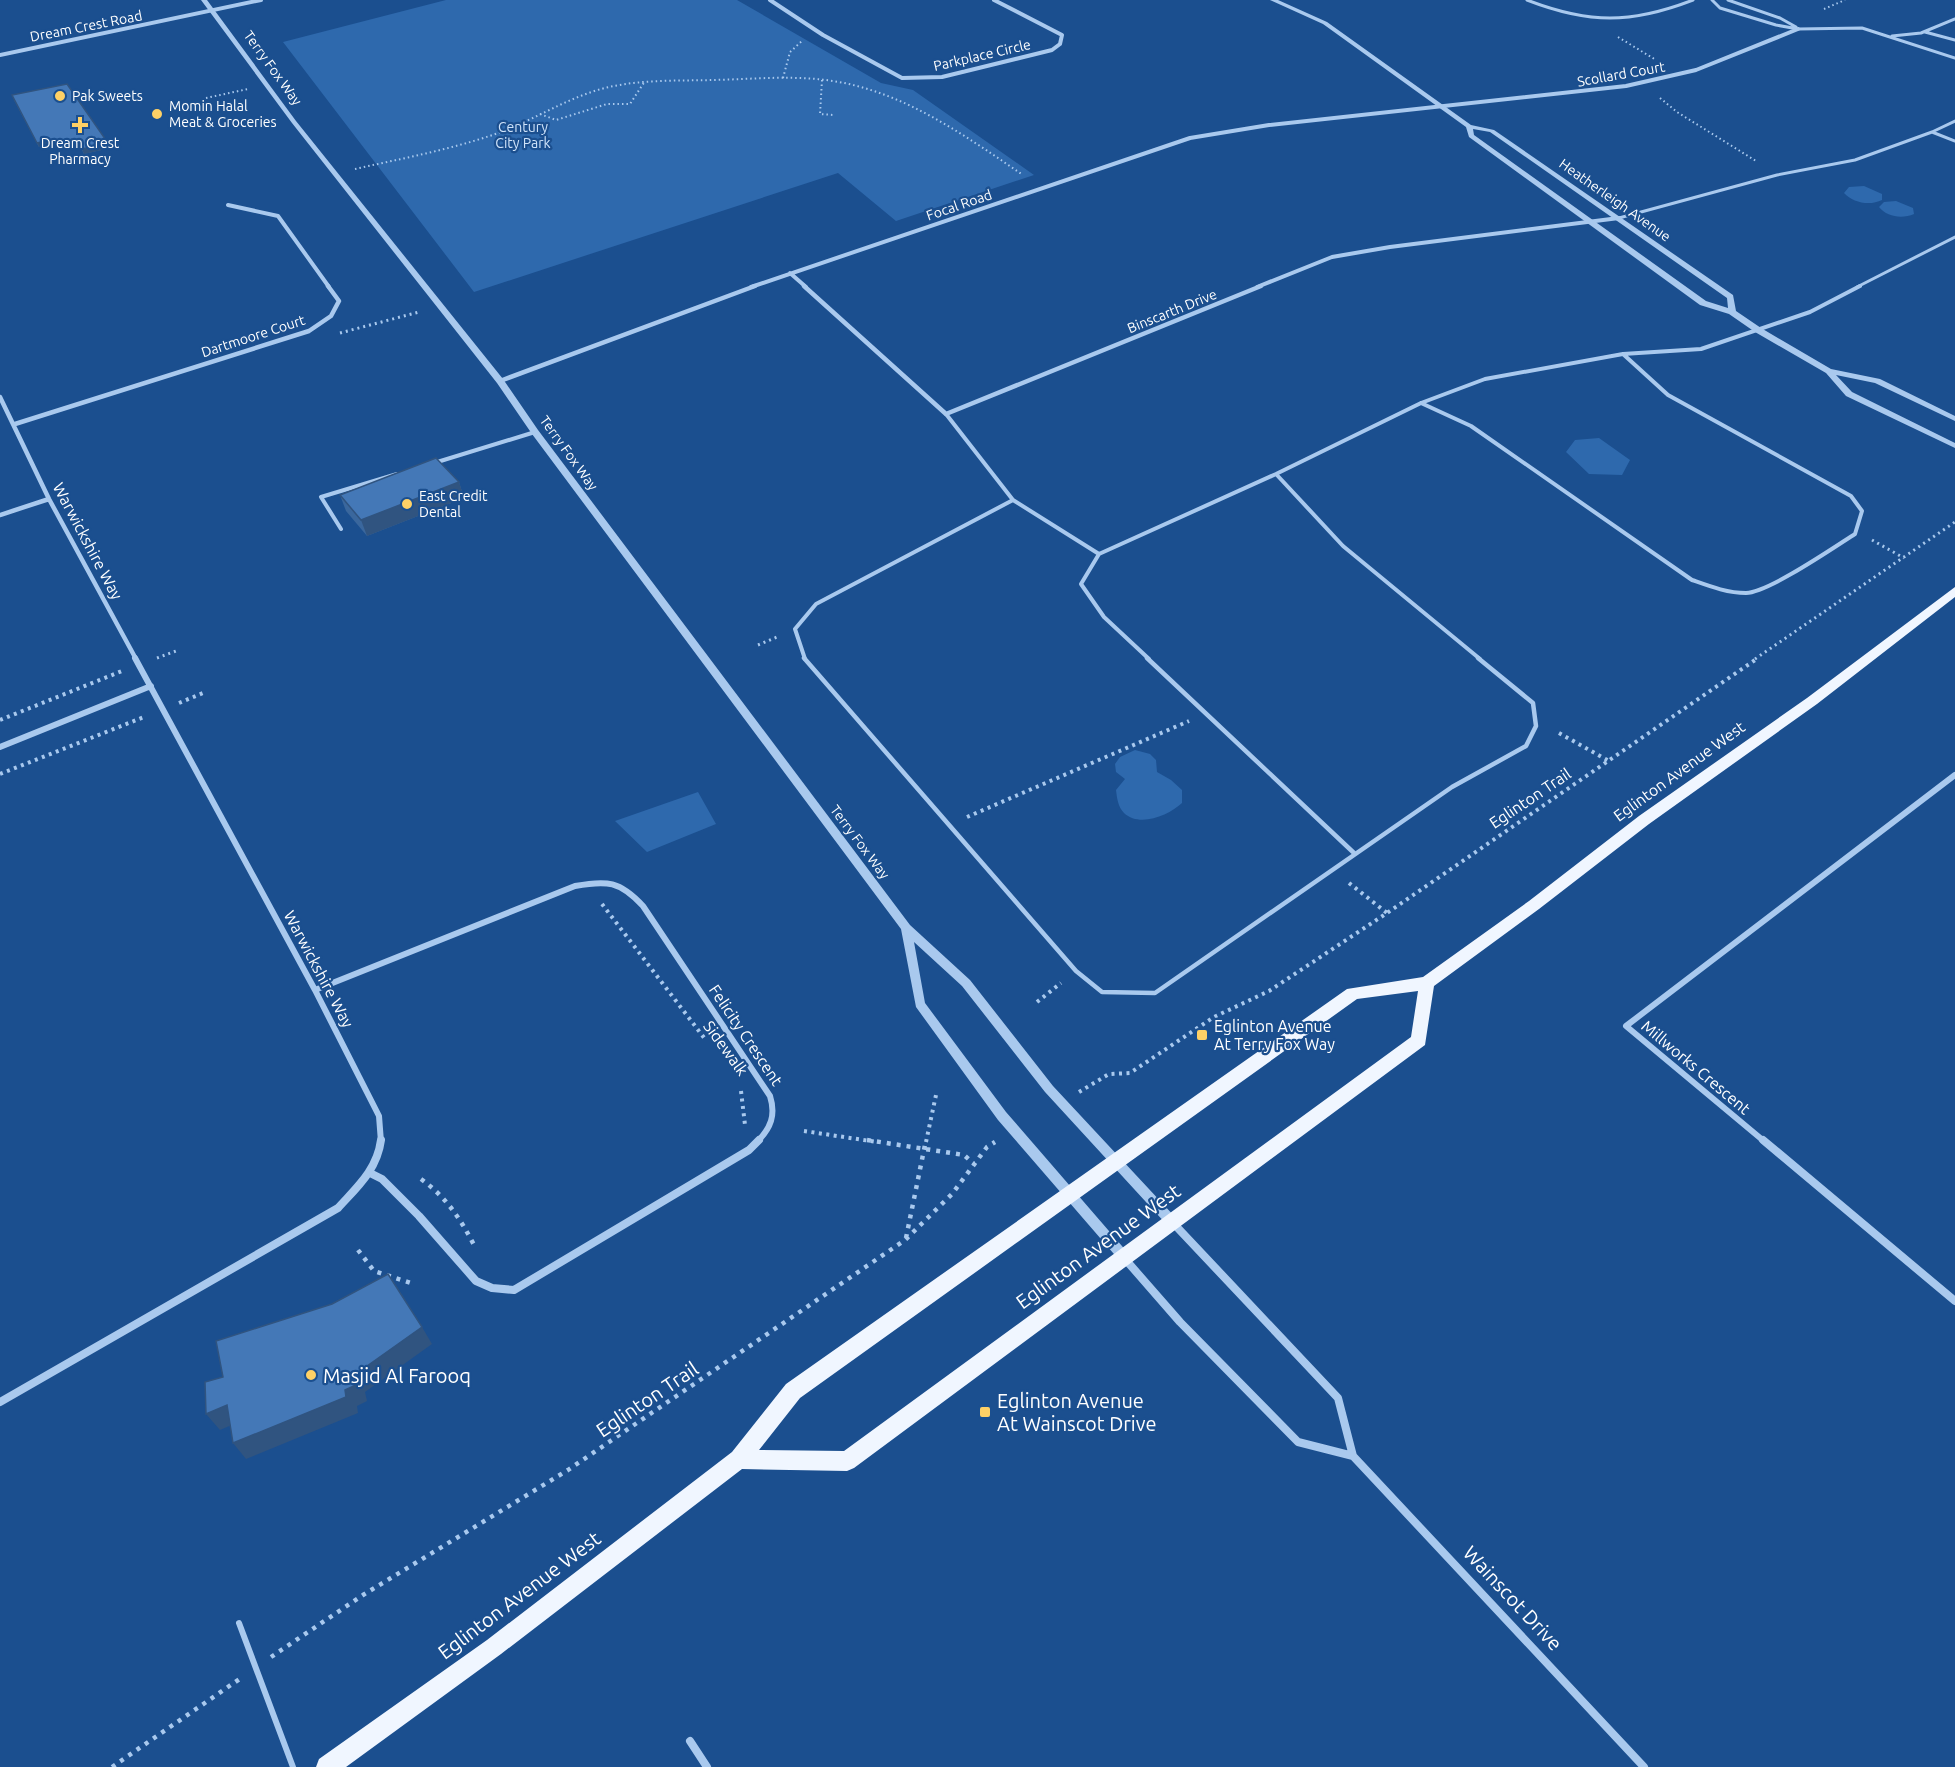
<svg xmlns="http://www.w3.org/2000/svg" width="1955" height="1767" viewBox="0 0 1955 1767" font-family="Ubuntu,sans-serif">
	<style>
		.green { fill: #2e69ad }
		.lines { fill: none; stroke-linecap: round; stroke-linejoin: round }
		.path-far3 { stroke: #a9c9ee; stroke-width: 2; stroke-dasharray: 1.5 3; stroke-linecap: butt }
		.path-far2 { stroke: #a9c9ee; stroke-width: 3; stroke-dasharray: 2 4; stroke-linecap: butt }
		.path-far1 { stroke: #a9c9ee; stroke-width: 4; stroke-dasharray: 3 4.5; stroke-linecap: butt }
		.path { stroke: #a9c9ee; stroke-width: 4.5; stroke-dasharray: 4 6; stroke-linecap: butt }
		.service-far3 { stroke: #a9c9ee; stroke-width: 3 }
		.service-far2 { stroke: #a9c9ee; stroke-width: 4 }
		.service-far1 { stroke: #a9c9ee; stroke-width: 4.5 }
		.service { stroke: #a9c9ee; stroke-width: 6 }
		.minor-far3 { stroke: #a9c9ee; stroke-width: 4 }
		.minor-far2 { stroke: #a9c9ee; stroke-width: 4.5 }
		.minor-far1 { stroke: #a9c9ee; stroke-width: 6 }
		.minor { stroke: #a9c9ee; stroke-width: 8 }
		.tertiary { fill: #a9c9ee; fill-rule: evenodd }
		.primary { fill: #f0f6ff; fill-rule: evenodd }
		.wall { fill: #3a679d }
		.shaded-wall { fill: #305480 }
		.building { fill: #4478b7; stroke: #305480; stroke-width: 1.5 }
		.poi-dot { fill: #ffd166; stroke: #1b4f8f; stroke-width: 2 }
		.labels { text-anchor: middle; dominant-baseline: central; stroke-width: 4.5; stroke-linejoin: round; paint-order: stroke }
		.far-street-label { font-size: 14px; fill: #fff; stroke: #1b4f8f }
		.far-poi-label { font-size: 14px; fill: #fff; stroke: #1b4f8f; text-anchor: start }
		.far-park-label { font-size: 14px; fill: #cfe3fa; stroke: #1b4f8f }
		.street-label { font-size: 16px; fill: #fff; stroke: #1b4f8f }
		.poi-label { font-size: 16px; fill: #fff; stroke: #1b4f8f; text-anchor: start }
		.near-street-label { font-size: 20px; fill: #fff; stroke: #1b4f8f }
		.near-poi-label { font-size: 20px; fill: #fff; stroke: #1b4f8f; text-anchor: start }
	</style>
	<rect width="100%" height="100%" fill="#1b4f8f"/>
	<path class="green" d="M446,0H737L881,83L913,90L1034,175L896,221L838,173L474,292L283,42Z
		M1864,186L1882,194V200C1870,206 1853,203 1844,193L1849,187Z
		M1896,201L1913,208L1914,214C1902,219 1887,217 1879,207L1884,202Z
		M1599,438L1630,460L1622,475L1589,474L1566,452L1575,440Z
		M1135,750L1150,754L1156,760L1157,772L1171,780L1182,790V803C1169,815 1140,828 1124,813C1118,807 1117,798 1116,790L1125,779L1116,772L1115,764L1120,757Z
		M698,792L716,824L647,852L615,821Z"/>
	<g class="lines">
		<path class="path-far3" d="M1824,9L1845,0
			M1618,37L1656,60
			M783,78L790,52L802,41
			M822,80L820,114L834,115
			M206,98L248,89
			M1660,98L1677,112L1756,161
			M540,114L556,120L607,104H630L645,81
			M355,169C404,158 454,149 501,132C535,119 566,99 601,89C638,79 677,81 714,80C754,79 794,75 833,81C904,92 964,135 1023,175"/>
		<path class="path-far2" d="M340,333L419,312
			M1872,540L1904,558
			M758,645L777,637
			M157,658L176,651
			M1755,659L1955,522"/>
		<path class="path-far1" d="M179,703L203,693
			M0,720L122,671
			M1559,733L1609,761
			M0,774L144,717
			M967,817L1189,721
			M1349,883L1387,913
			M602,904L705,1039
			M1037,1002L1061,983
			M741,1091L745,1125
			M1079,1092L1109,1074L1130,1073L1214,1017L1269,991L1387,913L1758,658
			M804,1131L877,1142
			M926,1142L936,1095"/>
		<path class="path" d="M867,1140L964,1155L974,1164
			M421,1179C446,1197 460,1218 474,1245
			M906,1238L926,1140
			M358,1250L374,1271L414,1284
			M271,1657L363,1595L568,1470L905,1240L952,1194L987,1147L995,1142
			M112,1767L241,1678"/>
		<path class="service-far3" d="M1527,0C1589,24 1631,24 1693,0
			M1712,0L1720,8L1776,25L1798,29L1862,28L1955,58
			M1728,0L1780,18L1796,27
			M1925,32L1955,40
			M1892,36L1921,33L1955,19
			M1932,132L1955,141
			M1619,218L1777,175L1855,160L1932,132L1955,121
			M1857,287L1955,237"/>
		<path class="service-far2" d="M1421,403L1471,426L1692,580C1709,586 1727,593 1746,593C1769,592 1833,548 1855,534L1862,511L1851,496L1668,395L1623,354
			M946,414L1013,500L1099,554
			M434,463L535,432
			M1276,474L1343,546L1480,659
			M341,529L321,497L397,474
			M805,659L795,629L816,604L1013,500
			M1149,659L1104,617L1081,584L1099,554L1276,474L1421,403L1485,379L1623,354L1701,349L1810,312L1860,286"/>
		<path class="service-far1" d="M804,658L1076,971L1102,992L1155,993L1452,787L1526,746L1536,726L1533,703L1478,658
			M1147,658L1354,853"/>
		<path class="service" d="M239,1623L293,1767"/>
		<path class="minor-far3" d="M770,0L823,35L902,78L942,77L1052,50L1060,44L1062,35L994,0
			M0,55L261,0
			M228,205L278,216L329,287
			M790,273L806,287
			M751,287L1190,138L1269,125L1626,86L1696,70L1798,29
			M1257,287L1332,257L1390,247L1619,218"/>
		<path class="minor-far2" d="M804,286L946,414L1261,286
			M500,381L755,286
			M0,397L49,499L136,659
			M15,424L309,331L331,316L339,301L328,286
			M0,515L49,499"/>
		<path class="minor-far1" d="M135,658L315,990L379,1116L381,1142
			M0,747L151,686
			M315,990L575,886C607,880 620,881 643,906L770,1096C776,1115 771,1128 757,1142
			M1765,1142L1626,1026L1955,775"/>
		<path class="minor" d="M1763,1140L1955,1301
			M370,1173L382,1179L419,1216L476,1281L492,1288L514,1290L749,1150L759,1140
			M1174,1224L1338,1398L1353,1456L1644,1767
			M1125,1259L1180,1322L1298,1442L1353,1456
			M0,1402L338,1208C357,1187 377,1170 381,1140
			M690,1741L707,1767"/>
		<path class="tertiary" d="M201,0H207L296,121L503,379L538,430L910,925L970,980L1053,1086L1176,1218L1178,1222L1176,1226L1172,1228L1168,1226L1045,1092L962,986L914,942L925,1003L1006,1112L1128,1253L1130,1257L1128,1261L1124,1263L1120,1261L998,1120L916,1007L901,929L532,434L497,383L292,123Z
			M1270,0H1278L1327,22L1471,125L1494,130L1733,295L1736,311L1761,328L1831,369L1880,379L1955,416V421L1875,383L1836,375L1852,392L1955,443V448L1846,396L1826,373L1755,332L1729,314L1700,305L1469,137L1466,127L1323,24ZM1473,129L1490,132L1727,298L1728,308L1706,301L1474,135Z"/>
		<path class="primary" d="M1955,587V597L1817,704L1649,824L1539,909L1434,986L1425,1045L854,1468L847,1471L742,1469L501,1654L346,1767H316L319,1759L487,1640L732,1452L786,1384L1347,989L1423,977L1529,901L1639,816L1807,698ZM1418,991L1411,1037L844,1451L759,1450L800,1398L1357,999Z"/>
	</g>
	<path class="wall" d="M14,100L110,148L84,154L81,148L51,145L39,147Z
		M459,482L464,498L367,536L346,511L340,495Z"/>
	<path class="shaded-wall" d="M49,140L51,145L39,147L37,143Z
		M108,143L110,148L84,154L82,149Z
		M459,482L464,498L367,536L361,520Z
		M422,1327L432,1344L365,1392L367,1401L357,1406L358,1413L246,1459L233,1443L353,1376Z
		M227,1405L241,1421L220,1430L206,1414Z"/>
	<path class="building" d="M67,84L108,143L82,149L79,144L49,140L37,143L12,95Z
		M436,458L459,482L361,520L340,495Z
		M388,1274L422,1327L353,1376L356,1385L345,1390L346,1397L233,1443L227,1405L206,1414L205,1382L223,1377L216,1341L332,1304Z"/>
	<g class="poi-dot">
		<circle cx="60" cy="96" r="6"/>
		<circle cx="157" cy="114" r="6"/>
		<path d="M77 116h6v6h6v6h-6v6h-6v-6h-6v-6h6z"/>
		<circle cx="407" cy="504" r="6"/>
		<rect x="1196" y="1029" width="12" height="12" rx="3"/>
		<circle cx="311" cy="1375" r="6"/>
		<rect x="979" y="1406" width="12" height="12" rx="3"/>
	</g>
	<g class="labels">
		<g class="far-street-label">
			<text transform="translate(86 26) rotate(-11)">Dream Crest Road</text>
			<text transform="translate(982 55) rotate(-13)">Parkplace Circle</text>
			<text transform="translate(273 68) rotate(54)">Terry Fox Way</text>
			<text transform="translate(1621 74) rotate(-10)">Scollard Court</text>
			<text transform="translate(1615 200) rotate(35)">Heatherleigh Avenue</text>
			<text transform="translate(959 205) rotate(-19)">Focal Road</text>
			<text transform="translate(1172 311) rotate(-22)">Binscarth Drive</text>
			<text transform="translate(253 336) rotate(-18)">Dartmoore Court</text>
			<text transform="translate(569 453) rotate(54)">Terry Fox Way</text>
			<text transform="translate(860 842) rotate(53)">Terry Fox Way</text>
		</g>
		<g class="far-poi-label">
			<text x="72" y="96">Pak Sweets</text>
			<text x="169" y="106">Momin Halal<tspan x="169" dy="16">Meat &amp; Groceries</tspan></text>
			<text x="80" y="143" text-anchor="middle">Dream Crest<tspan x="80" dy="16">Pharmacy</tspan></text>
			<text x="419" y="496">East Credit<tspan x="419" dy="16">Dental</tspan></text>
		</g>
		<g class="far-park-label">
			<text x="523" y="127">Century<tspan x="523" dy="16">City Park</tspan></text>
		</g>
		<g class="street-label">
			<text transform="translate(88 541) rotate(62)">Warwickshire Way</text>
			<text transform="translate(1679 771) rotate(-36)">Eglinton Avenue West</text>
			<text transform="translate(1530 798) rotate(-34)">Eglinton Trail</text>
			<text transform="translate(319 969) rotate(62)">Warwickshire Way</text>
			<text transform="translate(746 1035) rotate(56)">Felicity Crescent</text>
			<text transform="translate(726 1048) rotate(54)">Sidewalk</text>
			<text transform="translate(1696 1067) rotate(40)">Millworks Crescent</text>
		</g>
		<g class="poi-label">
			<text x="1214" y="1026">Eglinton Avenue<tspan x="1214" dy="18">At Terry Fox Way</tspan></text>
		</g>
		<g class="near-street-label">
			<text transform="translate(1098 1246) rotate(-36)">Eglinton Avenue West</text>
			<text transform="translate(647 1399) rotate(-34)">Eglinton Trail</text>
			<text transform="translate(519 1595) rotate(-37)">Eglinton Avenue West</text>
			<text transform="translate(1513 1598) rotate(47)">Wainscot Drive</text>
		</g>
		<g class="near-poi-label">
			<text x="323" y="1375">Masjid Al Farooq</text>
			<text x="997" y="1400">Eglinton Avenue<tspan x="997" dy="23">At Wainscot Drive</tspan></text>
		</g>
	</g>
</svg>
